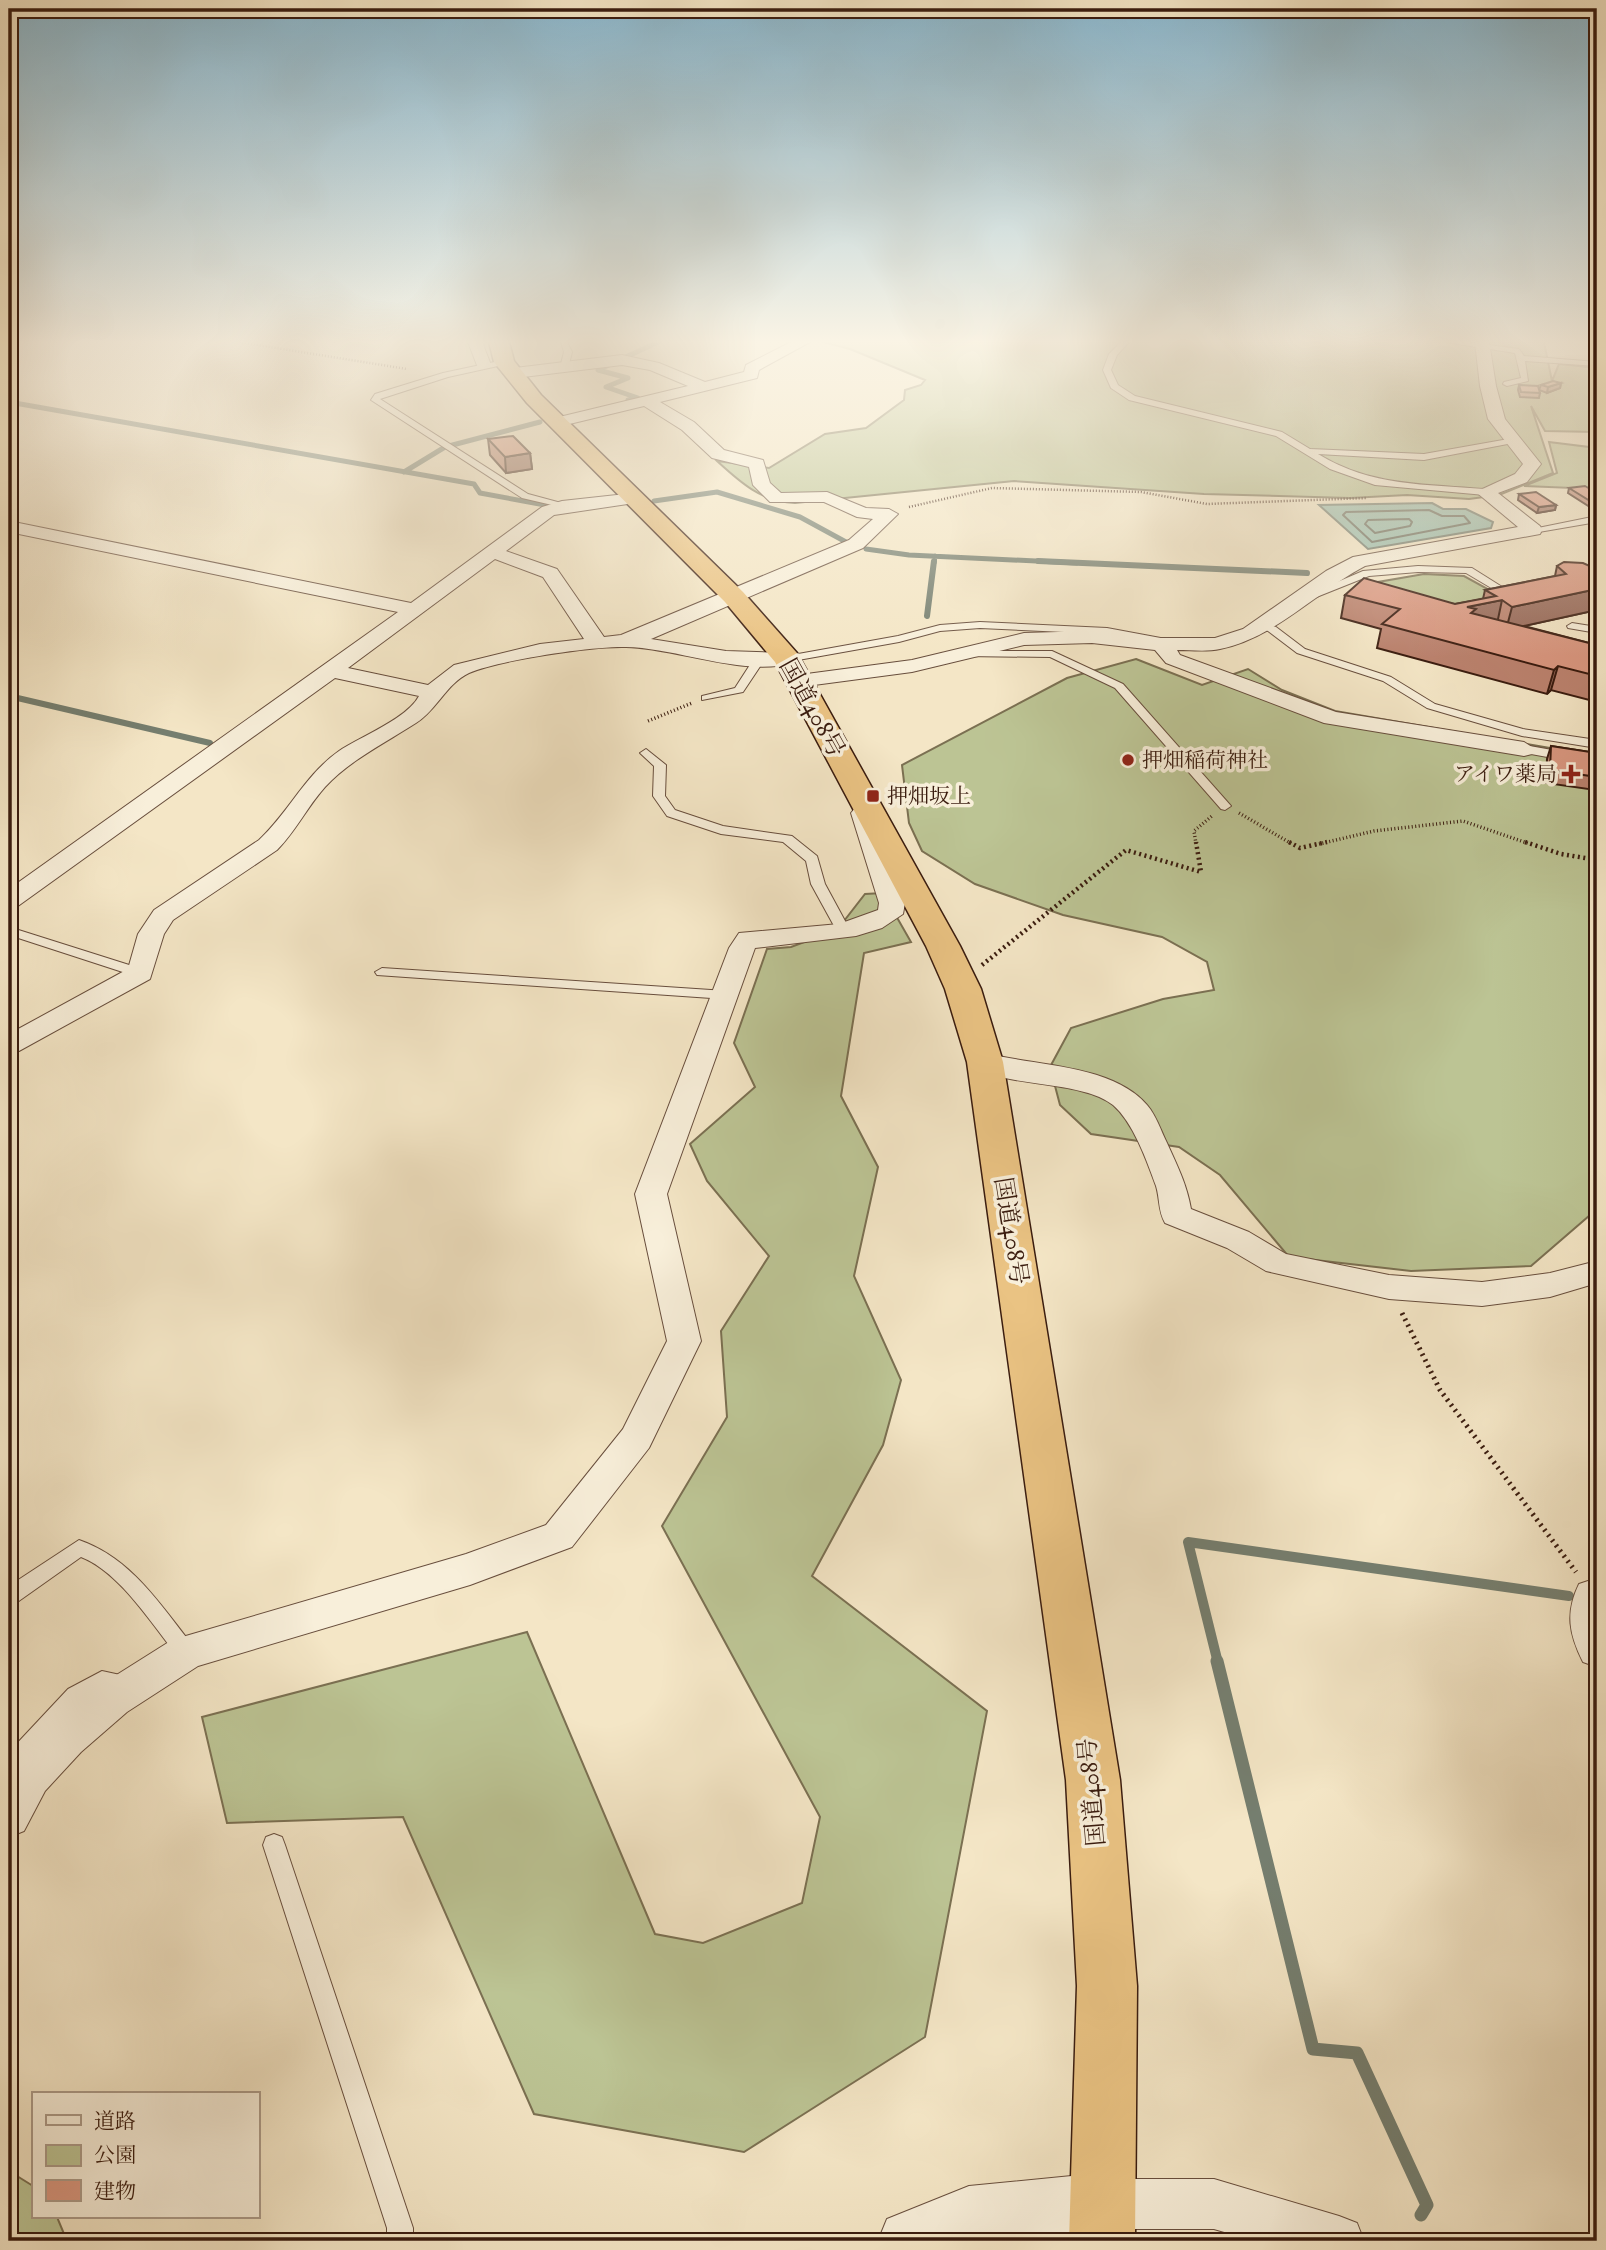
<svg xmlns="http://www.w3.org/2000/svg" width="1606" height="2250" viewBox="0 0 1606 2250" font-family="'IM FELL Double Pica','Noto Serif JP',serif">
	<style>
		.green { fill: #bcc494; stroke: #7b7052; stroke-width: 2 }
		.water { fill: #9dc0af; stroke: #757e6f; stroke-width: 2 }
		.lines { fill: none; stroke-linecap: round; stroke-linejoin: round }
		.shore { stroke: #6c6e5f; stroke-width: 2 }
		.stream-far3 { stroke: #757e6f; stroke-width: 5 }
		.stream-far2 { stroke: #757e6f; stroke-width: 6 }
		.stream-far1 { stroke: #757e6f; stroke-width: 10 }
		.stream { stroke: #757e6f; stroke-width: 13 }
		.service-casing { stroke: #684e3d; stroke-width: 2 }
		.minor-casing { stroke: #684e3d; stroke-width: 2 }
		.tertiary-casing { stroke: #684e3d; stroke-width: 2 }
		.trunk-casing { stroke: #3a1c0f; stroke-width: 3 }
		.path-far3 { stroke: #3a1c0f; stroke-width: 2.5; stroke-dasharray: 1 2; stroke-linecap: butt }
		.path-far2 { stroke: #3a1c0f; stroke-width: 3.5; stroke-dasharray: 1 2.5; stroke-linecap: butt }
		.path-far1 { stroke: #3a1c0f; stroke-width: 4.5; stroke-dasharray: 2 3.5; stroke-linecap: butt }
		.path { stroke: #3a1c0f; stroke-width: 5; stroke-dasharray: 2 4.5; stroke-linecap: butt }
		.service { fill: #f8efda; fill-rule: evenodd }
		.minor { fill: #f8efda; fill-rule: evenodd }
		.tertiary { fill: #f8efda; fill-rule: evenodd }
		.trunk { fill: #eac383; fill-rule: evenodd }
		.wall { fill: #bb826e; stroke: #3a1c0f; stroke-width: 2 }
		.shaded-wall { fill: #986a5a; stroke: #3a1c0f; stroke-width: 2 }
		.building { fill: #d99780; stroke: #3a1c0f; stroke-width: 2 }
		.poi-dot { fill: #8f2418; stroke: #f8efda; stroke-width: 2.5 }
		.labels { text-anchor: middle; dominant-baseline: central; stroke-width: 7; stroke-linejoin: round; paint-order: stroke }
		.far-poi-label { font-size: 21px; fill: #3a1c0f; stroke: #f8efda; text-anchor: start }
		.street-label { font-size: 24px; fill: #3a1c0f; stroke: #f8efda }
	</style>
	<rect width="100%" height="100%" fill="#f4e6c6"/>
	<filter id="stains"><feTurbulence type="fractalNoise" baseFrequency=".00286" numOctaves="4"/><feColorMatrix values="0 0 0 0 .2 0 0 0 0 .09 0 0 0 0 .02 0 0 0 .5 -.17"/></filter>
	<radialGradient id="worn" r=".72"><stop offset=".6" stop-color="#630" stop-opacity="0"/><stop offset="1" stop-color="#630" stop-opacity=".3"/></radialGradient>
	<path class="green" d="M823,342H1544L1552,381L1559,364L1597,368V432L1545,431L1531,406L1553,473L1499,495L1469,499L1407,495L1350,498L1204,494L1014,481L795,503C762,502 741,483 717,461L769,468L825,434L866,428L904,400L905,390L921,385L925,380L850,349Z
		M1549,442L1597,448V489L1524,486L1557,473Z
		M1424,574L1464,576L1504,598L1447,610L1378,582Z
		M1136,659L1202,685L1248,669L1282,690L1335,711L1597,756V1209L1531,1266L1411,1271L1289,1257L1220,1175L1179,1147L1091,1134L1060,1105L1050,1067L1071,1028L1163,999L1214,990L1207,962L1162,937L1063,915L975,884L922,851L909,823L902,765L1067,678Z
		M883,893L911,942L864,953L841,1096L878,1167L854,1276L901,1380L883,1445L812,1576L987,1711L925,2037L744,2152L534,2114L403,1817L227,1823L202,1717L527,1632L655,1934L703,1943L802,1903L820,1817L662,1526L727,1417L721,1331L769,1256L707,1181L690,1144L755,1087L734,1043L767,949L791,947L837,930L865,894Z
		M9,2171L33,2186V2217H57L67,2241H9Z"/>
	<path class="water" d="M1432,503L1443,509H1466L1493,522L1491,528L1368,549L1319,505Z"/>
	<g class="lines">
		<path class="shore" d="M1429,510L1442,516H1464L1470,523L1372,542L1343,515L1346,512Z
			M1409,519L1412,522L1410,526L1375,533L1365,524L1368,520Z"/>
		<path class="stream-far3" d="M628,400L638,398L606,387L628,378L598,370L658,342
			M9,402L474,484L480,493L545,505
			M404,472L445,447L540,422
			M654,501L717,492L800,517L846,542
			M866,549L909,555L1077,563
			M934,563L935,556"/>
		<path class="stream-far2" d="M1038,561L1307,573
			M927,616L934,561
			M9,696L210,743"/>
		<path class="stream-far1" d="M1218,1663L1188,1542L1569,1596"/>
		<path class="stream" d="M1217,1661L1313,2049L1357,2053L1427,2205L1421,2215"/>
		<g class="service-casing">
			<path id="service" d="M561,342H567L572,352L568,368L564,370L560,368L564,352Z
				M1121,342H1129L1117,355L1111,370L1118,385L1135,396L1282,432L1310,449L1424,454L1503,440L1514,439L1518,442L1424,460L1318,454C1372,487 1425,484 1485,489L1490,492L1485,495L1375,485L1330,469L1276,436L1129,400L1111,388L1103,370L1109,354Z
				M1445,342H1467L1519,349L1524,356L1597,362V366L1525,361L1528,381L1507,386L1503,384L1504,382L1521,378L1515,353Z
				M504,360L507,364L448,377L380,399L528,494L565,504V508L522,498L371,400L375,394L443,373Z
				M1597,516V522L1533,533L1528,530Z
				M1418,566L1472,568L1507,590L1498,592L1466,573L1418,572L1369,576L1309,600L1300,598L1363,571Z
				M980,622L1107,628L1166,639L1171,642L1166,645L1107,634L980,628L940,631L899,642L787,662L781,659L787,656L898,636L940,625Z
				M1262,623L1276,627L1305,649L1391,677L1435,704L1523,729L1597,740V748L1522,736L1427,708L1383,681L1297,653L1268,631L1257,626Z
				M1572,623L1597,627V633L1568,628L1567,626Z
				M968,651H1052L1123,684L1231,806L1225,810L1221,809L1115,688L1050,657L964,656V652Z
				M759,656L765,659L743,692L702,700V696L735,688L755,657Z
				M1524,745L1597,758V766L1520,752V746Z
				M646,749L666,765L665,796L675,810L723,826L792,836L817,856L825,884L851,932L849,935H839L811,884L806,861L783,842L721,834L667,816L653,796L654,766L640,753Z
				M9,927L145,970L147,973L140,977L135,976L9,935Z
				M382,968L726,991L733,995L726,999L377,975L375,972Z
				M79,1540C131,1558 160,1604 193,1646L197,1652L193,1658L186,1661L179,1658C153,1626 120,1572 81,1557L16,1603L9,1605V1586Z
				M102,1671L134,1678L137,1685L134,1692L126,1694L104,1690L84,1703L17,1774L9,1777V1752L68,1689Z
				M274,1834L282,1837L285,1845L413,2228V2241H387V2228L263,1845L266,1837Z"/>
		</g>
		<g class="minor-casing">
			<path id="minor" d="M468,342H482L491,365L488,368H478Z
				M791,342H810L759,370L757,378L660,402L694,422L724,450L763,460L770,483L781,493L827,492L866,508L889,509L898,514L863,548L651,639L726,651L787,653L797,659L794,663C742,677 678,648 626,647C592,646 500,660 469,673C446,684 437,710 416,723C385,743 350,760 325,787C307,807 296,831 277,850L173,920L164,934L150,979L19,1051L9,1054V1034L128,969L138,934L154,910L259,840C289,812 305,775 339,751C360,737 408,718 419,696L335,678L18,906L9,909V889L398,612L9,532V521L411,603L542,507L562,501L635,493L641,494L644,498L641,502L554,515L506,551L557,569L604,637L621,635L849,540L873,519L857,517L824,502H770L753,485L749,467L712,458L682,430L644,406L557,427L549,422L551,419L688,386L650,370L622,365L515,378L507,373L515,368L622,355L659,363L705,382L744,372L746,365ZM495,559L543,577L584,639L540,644L454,665L428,685L348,668Z
				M1475,342H1489L1496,386L1505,419L1541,464L1527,482L1498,493L1540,526L1542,530L1540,534L1365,566C1317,591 1275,638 1220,649C1207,652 1191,650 1177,650L1180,655L1336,712L1524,742L1535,749L1532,754L1524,756L1324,723L1166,663L1155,650L1092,643L1024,645L912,672L799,687L788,681L799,675L912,660L1024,633L1092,631L1143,638H1215L1243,629L1326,571L1353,557L1518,527L1476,492L1515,474L1523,464L1488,419L1480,386Z
				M863,806L871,808L875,813L905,903L903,914L882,928L856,936L755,948L667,1194L701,1341L649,1448L572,1547L470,1585L198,1666L127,1712L81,1752L45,1791L24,1831L9,1837V1775L15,1763L51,1726L99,1686L172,1640L466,1554L546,1525L623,1429L667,1341L635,1194L729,948L739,933L839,924L878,910L879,903L851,813L855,808Z
				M985,1053C1034,1066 1112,1064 1147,1105C1156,1115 1161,1131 1167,1143C1177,1165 1187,1185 1191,1209L1249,1232L1286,1254L1389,1275L1482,1282L1550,1273L1597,1261V1283L1550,1297L1482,1306L1389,1299L1266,1271L1227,1248L1165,1223C1158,1211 1160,1199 1156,1186C1147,1161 1133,1122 1113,1105C1080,1078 988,1088 971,1062L975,1056Z
				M1597,1578V1667L1583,1662C1569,1634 1565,1613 1579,1584Z
				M1102,2179H1214L1339,2216L1357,2223L1364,2241H1255L1214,2229H1102L1084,2222L1077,2204L1084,2186Z"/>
		</g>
		<g class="tertiary-casing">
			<path id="tertiary" d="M1102,2173L1124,2182L1133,2204L1124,2226L1102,2235L1039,2241H878L887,2219L969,2186Z"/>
		</g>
		<g class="trunk-casing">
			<path id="trunk" d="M489,342H509L514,361L541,395L743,592L797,653L960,946L981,989L1003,1062L1120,1780L1137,1986L1135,2241H1069L1077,1986L1066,1780L967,1062L945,989L926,946L775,662L725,602L527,403L494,362Z"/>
		</g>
		<path class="path-far3" d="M239,342L407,369
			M909,507L992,488L1141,492L1207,504L1366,498"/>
		<path class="path-far2" d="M648,721L692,703
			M1239,813L1292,844
			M1196,844L1194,831L1212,816
			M1319,844L1374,831L1463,821L1530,844"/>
		<path class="path-far1" d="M1289,842L1300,848L1327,842
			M1525,842L1561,854L1597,860
			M982,965L1126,850L1201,872L1196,842"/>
		<path class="path" d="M1402,1313L1440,1390L1576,1572"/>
		<use href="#service" class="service"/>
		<use href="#minor" class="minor"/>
		<use href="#tertiary" class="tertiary"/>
		<use href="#trunk" class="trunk"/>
	</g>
	<path class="wall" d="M1561,383L1560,388L1547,393L1539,390L1541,385Z
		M1519,385L1540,393L1539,398L1520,397L1518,390Z
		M488,439L530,453L532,469L506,473L490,455Z
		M1597,487V509H1593L1568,493L1569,488L1593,491V488Z
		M1519,494L1556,505L1555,510L1537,513L1518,500Z
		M1557,566L1597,568V610L1524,626L1597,645V702L1551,690L1547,694L1377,648L1381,629L1341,618L1345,595L1455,604L1483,599L1485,590L1555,576Z
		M1551,746L1597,753V783L1595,790L1546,783L1547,759Z"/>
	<path class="shaded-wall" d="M1561,383L1560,388L1547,393L1548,387Z
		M530,453L532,469L506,473L505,457Z
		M1556,505L1555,510L1537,513L1539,507Z
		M1597,589V610L1506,630L1512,607Z
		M1502,600L1497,624L1470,633L1467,607Z
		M1558,666L1551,690L1547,694L1554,670Z"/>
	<path class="building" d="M1553,381L1561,383L1548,387L1541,385Z
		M1519,385L1538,386L1540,393L1521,392Z
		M513,436L530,453L505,457L488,439Z
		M1585,486L1597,493V503L1595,504L1569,488Z
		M1536,492L1556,505L1539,507L1519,494Z
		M1564,562L1583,563L1594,568H1597V589L1512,607L1502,600L1467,607L1476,609L1471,613L1597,645V676L1558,666L1554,670L1382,624L1400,609L1345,595L1364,578L1455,604L1496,596L1485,590L1566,574L1557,566Z
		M1551,746L1597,753V777L1550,770Z"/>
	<linearGradient id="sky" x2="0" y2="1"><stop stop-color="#8ab9d1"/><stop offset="0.52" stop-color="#faf4e5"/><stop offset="1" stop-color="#faf4e5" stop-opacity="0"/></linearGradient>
	<rect width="1606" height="657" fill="url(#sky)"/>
	<g class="poi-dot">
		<circle cx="1128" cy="760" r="7"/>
		<path d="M1567.5 763.5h7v7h7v7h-7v7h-7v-7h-7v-7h7z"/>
		<rect x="866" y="789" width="14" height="14" rx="3.5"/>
	</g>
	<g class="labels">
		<g class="far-poi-label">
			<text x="1142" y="760">押畑稲荷神社</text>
			<text x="1557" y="774" text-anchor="end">アイワ薬局</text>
			<text x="887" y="796">押畑坂上</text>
		</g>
		<g class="street-label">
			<text transform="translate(812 708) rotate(61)">国道408号</text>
			<text transform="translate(1011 1231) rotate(81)">国道408号</text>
			<text transform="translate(1092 1792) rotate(-95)">国道408号</text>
		</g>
	</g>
	<rect width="1606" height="2250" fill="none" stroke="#f4e6c6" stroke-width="35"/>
	<rect x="10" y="10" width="1585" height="2229" fill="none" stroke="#3a1c0f" stroke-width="3.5"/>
	<rect x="18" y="18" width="1571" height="2215" fill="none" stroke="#3a1c0f" stroke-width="2"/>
	<rect x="32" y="2092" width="228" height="126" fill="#f8efda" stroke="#ac9b89" stroke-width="2"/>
	<rect x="46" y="2115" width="35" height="10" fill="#f8efda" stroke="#ac9b89" stroke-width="2"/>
	<text x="94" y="2128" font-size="21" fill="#3a1c0f">道路</text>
	<rect x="46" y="2145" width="35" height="21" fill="#bcc494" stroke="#ac9b89" stroke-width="2"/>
	<text x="94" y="2162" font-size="21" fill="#3a1c0f">公園</text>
	<rect x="46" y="2180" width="35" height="21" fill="#d99780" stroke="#ac9b89" stroke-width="2"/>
	<text x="94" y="2198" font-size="21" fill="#3a1c0f">建物</text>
	<rect width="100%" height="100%" filter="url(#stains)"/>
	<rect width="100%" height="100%" fill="url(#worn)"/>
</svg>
